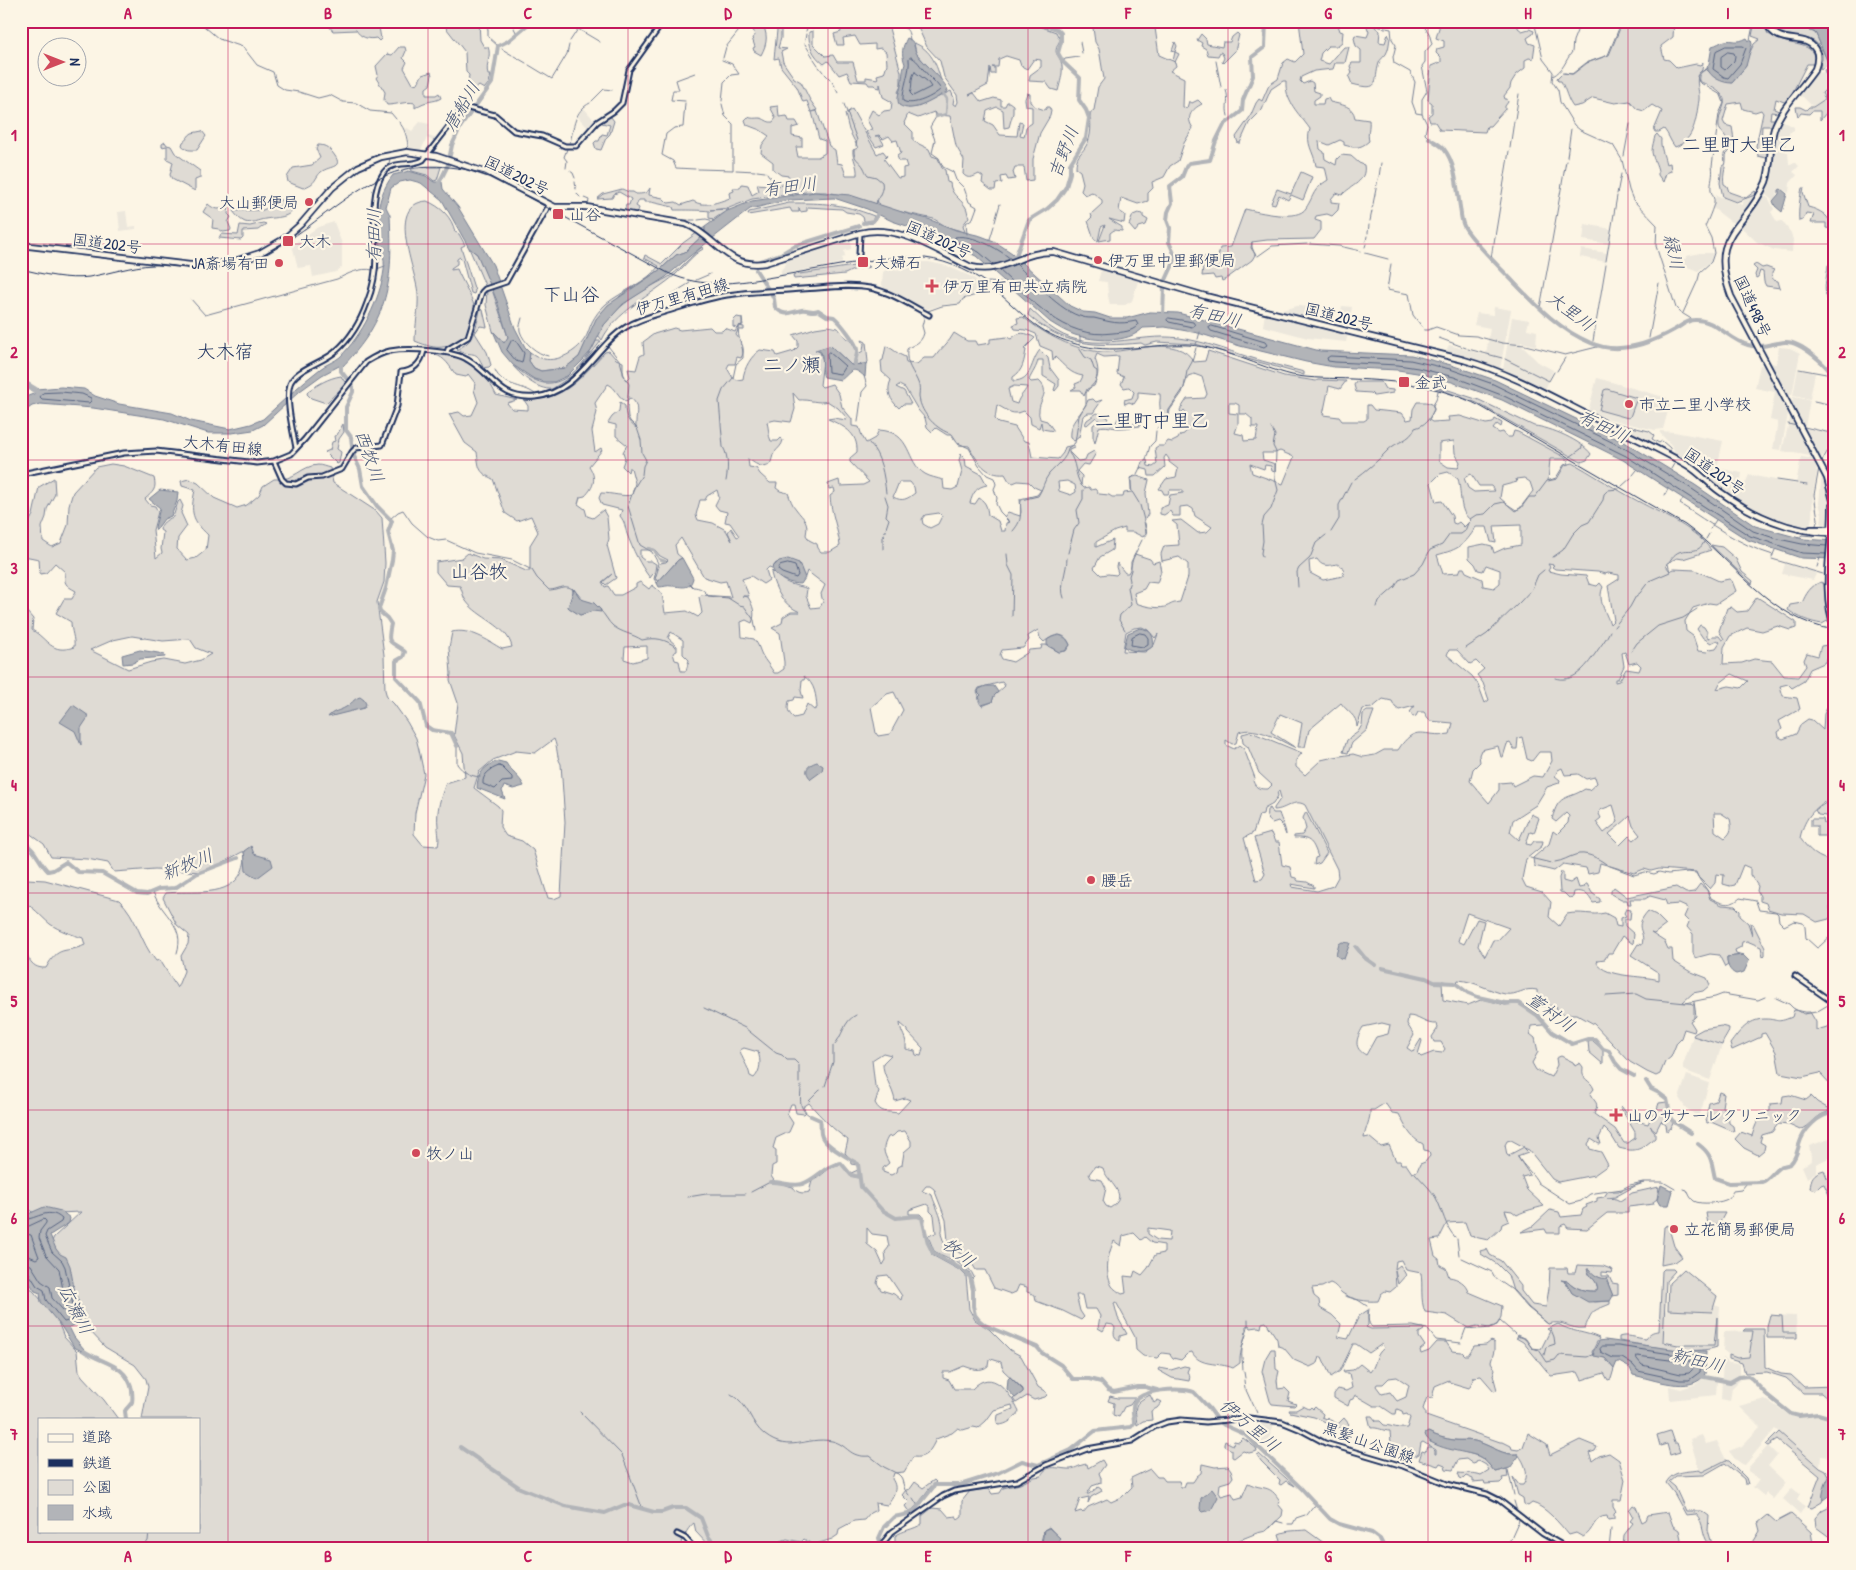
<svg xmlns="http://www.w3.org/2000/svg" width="1856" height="1570" viewBox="0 0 1856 1570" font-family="'Patrick Hand','Klee One',sans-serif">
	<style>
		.built { fill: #ece7dc }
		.green { fill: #dfdbd4; stroke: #7d8599; fill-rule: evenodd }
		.water { fill: #b2b4b8; stroke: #767f94 }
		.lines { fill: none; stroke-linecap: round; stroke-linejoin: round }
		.shore { stroke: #576482; stroke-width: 1 }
		.stream { stroke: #767f94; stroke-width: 1 }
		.canal { stroke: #b2b4b8; stroke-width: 2.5 }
		.river { stroke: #b2b4b8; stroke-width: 4 }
		.secondary-casing { stroke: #1b2f5e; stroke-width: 7 }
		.trunk-casing { stroke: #1b2f5e; stroke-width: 8 }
		.secondary { stroke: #fcf5e5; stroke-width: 3 }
		.trunk { stroke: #fcf5e5; stroke-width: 4.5 }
		.rail { stroke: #1b2f5e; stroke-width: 1 }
		.grid { fill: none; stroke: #c2185b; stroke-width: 1; stroke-opacity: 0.55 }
		.poi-dot { fill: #d1495b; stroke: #fcf5e5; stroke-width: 2 }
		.labels { text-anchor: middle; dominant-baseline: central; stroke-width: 4.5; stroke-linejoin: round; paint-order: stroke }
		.street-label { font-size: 16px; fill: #1b2f5e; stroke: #fcf5e5 }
		.poi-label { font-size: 16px; fill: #1b2f5e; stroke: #fcf5e5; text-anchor: start }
		.water-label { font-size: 18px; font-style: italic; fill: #485779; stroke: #fcf5e5 }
		.quarter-label { font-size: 19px; fill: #1b2f5e; stroke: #fcf5e5 }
		.neatline { fill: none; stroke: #c2185b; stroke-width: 2 }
		.grid-label { font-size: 16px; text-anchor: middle; font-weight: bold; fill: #c2185b }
	</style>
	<rect width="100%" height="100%" fill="#fcf5e5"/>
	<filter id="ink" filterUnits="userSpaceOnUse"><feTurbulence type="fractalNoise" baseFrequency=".02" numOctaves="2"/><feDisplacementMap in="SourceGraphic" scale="10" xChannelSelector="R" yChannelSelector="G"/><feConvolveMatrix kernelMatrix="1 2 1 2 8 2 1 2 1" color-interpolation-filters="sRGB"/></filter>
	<g filter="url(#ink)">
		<path class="built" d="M1825,72L1828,79V87L1825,99L1813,107L1803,97L1799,96L1809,81L1817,73Z
			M583,107L595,121L588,128L578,117Z
			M1781,120L1794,127V130L1789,133L1791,140L1786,141V152H1788L1789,164L1796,163L1799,166L1793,172L1797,175L1790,183L1789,193L1782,189H1779L1775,199L1772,200L1763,192L1770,174L1774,142Z
			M420,122L429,124L428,136L437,139L435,142L427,138L421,150H407L410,144L405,130L407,128L412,131Z
			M1763,194L1769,199L1774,209L1771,212L1777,222L1782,221L1791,233L1793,240L1792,252L1774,250L1757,242L1742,228L1740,224Z
			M1716,195L1742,205L1744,200L1755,195L1756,197L1736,222H1731L1713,208Z
			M126,211L128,227L136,226V229L120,231L118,212Z
			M334,222L342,244V267L336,272L313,277L311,266L298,268L292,245L318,227Z
			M1585,224L1611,229L1609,244L1583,240Z
			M851,239V249L844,251L845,257L842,258V263L781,275V270L786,264L785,259Z
			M1581,249L1607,253L1606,262L1580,257Z
			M1700,253H1713L1711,261L1698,271L1685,266L1681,260L1687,258V256Z
			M914,262H929L947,266L972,277L982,284L979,290L975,294L962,299L960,303L942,305L925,310L884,288L882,285L883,272L886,270L906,269L910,267Z
			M1102,267L1139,278L1132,301L1125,305H1110L1108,296L1107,282L1098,281Z
			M1297,306L1317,307V321L1278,313V311Z
			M1342,306L1352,307L1348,330L1338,326Z
			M1494,307L1511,310L1500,369L1445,353L1449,345L1486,355L1490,328L1474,325L1477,313L1493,315Z
			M1265,313L1348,333L1346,342L1308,338L1263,326Z
			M1512,317L1529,320L1527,329L1537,331L1536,346L1521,342V345L1538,362L1553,370L1545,390L1503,370Z
			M1779,347L1790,348L1800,353L1792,395L1785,394L1769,363L1776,364Z
			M1760,365L1766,366L1789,409L1781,450L1773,449L1778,422L1770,420L1775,392L1755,388Z
			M1798,369L1815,373L1810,399L1793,396Z
			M1597,378L1667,398V403L1670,404L1663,429L1655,430L1596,416L1588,412Z
			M1793,397L1810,400L1805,427L1802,426L1791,406Z
			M1791,414L1811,454V456L1782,451Z
			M1611,421L1649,431L1653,434L1650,443L1610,423Z
			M1803,428L1835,434V442L1821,458L1818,457Z
			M1660,431L1674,432L1723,441L1717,468L1742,473L1739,491L1741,492L1749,475L1796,484L1801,457L1814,459L1817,472L1813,494L1812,516L1810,526L1786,524L1767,517L1738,502L1715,486L1690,464L1676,456L1672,446L1660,433Z
			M1822,473L1830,495V518L1829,524L1824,527H1821L1822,514L1819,503Z
			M1785,564L1815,572L1816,574L1813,580L1782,574Z
			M1693,1036L1722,1045L1710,1080L1683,1070V1065Z
			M1687,1075L1709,1083L1699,1118L1685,1107L1679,1098Z
			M1835,1137V1155L1816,1164V1172L1807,1178L1802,1166L1812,1161L1809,1146Z
			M1684,1269L1717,1296L1714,1305L1720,1307L1717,1347L1678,1346L1663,1344L1664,1311L1668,1310L1669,1283Z
			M1770,1315L1796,1316L1797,1338H1767V1326Z
			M1753,1331L1749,1357L1737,1358L1729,1355L1723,1350L1724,1332Z
			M1723,1358L1729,1363L1740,1364V1380L1732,1388L1730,1401L1721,1399Z
			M1701,1379L1717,1381L1716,1395L1670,1400L1669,1386L1681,1389L1696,1384Z
			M1765,1399L1793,1417L1799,1418L1816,1415L1831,1421H1835V1445H1833L1828,1457L1821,1456L1820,1468L1775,1429L1745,1465L1742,1464L1734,1458L1729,1451L1742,1446L1760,1427L1739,1406Z
			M1260,1420L1274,1424L1266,1447L1257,1442L1254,1438Z
			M1702,1435L1706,1444L1717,1441L1726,1460L1702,1472L1699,1470L1690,1439Z
			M1768,1446L1777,1455L1768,1466L1786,1483L1773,1499L1766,1493L1764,1496L1753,1487L1759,1479L1748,1471V1468Z
			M1792,1488L1800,1494L1797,1499L1805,1506L1800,1514L1783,1499Z"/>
		<path class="green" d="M328,21H378L381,39L379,41L376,38C368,40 360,37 356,30L333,31L329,26Z
			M446,21H479L480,40L484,47H488C492,56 485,65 488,75H491L489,83L484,89L479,86L470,93L467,90L469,75L466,72L465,52L443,24Z
			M761,21C768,34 768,42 761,55L754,51L753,48L755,47L752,38L755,36L751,22Z
			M778,21H781V38L778,48L787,49L781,52L783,62L794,78L801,82L810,100L817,110L811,112L807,101L803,102L797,87L781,67L779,58L774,59Z
			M842,21H887L901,72V86L898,92L908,108L918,107L951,91L954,98L953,104L956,106L958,102L957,95L944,77L940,61L927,47L915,21H1040L1042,27L1056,32L1060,40C1051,57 1060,52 1062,66C1063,74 1060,83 1058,91L1051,89L1046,82L1029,81L1030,75L1041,67V60L1034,59L1027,69L1021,66L1019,60L1006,56L999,59L998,67H992L995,68V74H991L990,67L988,85L969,95L974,93L981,102L994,98L1001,100V106H1005L1007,102H1009L1013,105V113L1009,127L1004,128L1003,110L997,107L987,111L985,121L993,125L1000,135L1017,136L1019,122L1023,123L1020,136L1024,137L1026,127L1032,123V107L1026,106L1025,99L1027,93L1030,94V102L1036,107L1045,110L1047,107H1049L1051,111L1050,116L1040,133L1033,159V180L1026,181L1024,167H1015L1013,172L1015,179L1008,180L1006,176L1001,177L1002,183L996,184L995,190H991L982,183L983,177L979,174C973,177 968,180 963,174L964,160L956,146L950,116L936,115L934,112L918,118L908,114L904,123L913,132V141L929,149L932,156L938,158L942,168L945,170L947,182L950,183C951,195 959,197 965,206C968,210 967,214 969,217L963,225L965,232L947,227L934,219L892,210L879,205L877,200L876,204L850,196L825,192H806L752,199L729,208L710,210L729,209L714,219L709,218V211C706,210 679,210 674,210L673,207L651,202H644V200H639L636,206L639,208L637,214L624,212L626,205H629L631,199L619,192L614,194L612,198L597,199L603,194L622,189L629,192H633L636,194C642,194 647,194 650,188L649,195L663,198L668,203L676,202L681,205L693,201C705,208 718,202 730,198L729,193L734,191L733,188H740L742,184L748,185L752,195L759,191L757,184L769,185L770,179L774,185L793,186L789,176L781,175L773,169V162L761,153L762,145L769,136L760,130L747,125L745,120L748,117C752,119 755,118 759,118C765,118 767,123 773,122L776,118L770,107L778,106L779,117L787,116L789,121H796L799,126L792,128V136L802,138V147H796L798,157H818L825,153V141L819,139L812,112L817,111L829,146L835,150L837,163L842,164L846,175H857C858,165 852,159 853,150L858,148L849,130L845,114L852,109L877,154L883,151L887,156L884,159L898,178L903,177V168L907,167L905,161H899L897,156L901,153L897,140L893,141L889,136L883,139L879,135L875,136H879L884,144L876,147L866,132L871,129L873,131L867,120L872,110L879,115L884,111L891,110L892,102L883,97L880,84V88L876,87L874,85H869L867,82L851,81L847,72L839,75L828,61L824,64C813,56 808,45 809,32L813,31V44L825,56L833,55L837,62H853L858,80H866V77L878,79L877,75L884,73L887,64L886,52L881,48L875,49V44L860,45L855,36L843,38L844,45H837L834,34L841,32L839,22Z
			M1092,21H1154L1159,55L1175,62L1173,61L1175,52L1172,51L1175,42L1177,46L1175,52L1179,54L1175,62L1176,66L1170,71L1184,78L1183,107L1187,108L1189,101L1192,103L1198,100L1202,104C1192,109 1185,117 1193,128L1184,143L1178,161L1170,166L1164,177L1152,182L1153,188L1148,193V201L1138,204L1121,198L1119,211L1125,215L1124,223L1109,219L1122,227V231L1114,230L1110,233V239L1099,241L1105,225L1101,227L1098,241L1094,239L1088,221L1092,217L1091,214L1102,204V200L1092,192L1085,195L1081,191L1083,183L1080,171L1076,168C1076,155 1080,156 1086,146C1092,136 1091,124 1090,113L1094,110L1098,87L1104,79L1099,49L1095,42Z
			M1299,21H1342L1338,25L1340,31L1343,32L1342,42L1337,46H1328L1321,53L1319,61L1329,64L1344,47H1349L1345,63H1335L1333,69L1314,71L1301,77L1300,81L1303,84L1310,81L1313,83L1314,91L1320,93V96L1314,100V104H1323L1324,99L1328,98L1330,102C1342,105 1353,105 1355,118L1369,120C1370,127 1367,133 1369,141C1360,149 1355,148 1344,145V142L1340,140L1329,145L1319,141L1320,149L1324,152L1325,159L1336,165L1337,159L1341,155L1351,156L1359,163L1364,165C1367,182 1351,185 1342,195L1336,193L1331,199V202L1339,203L1338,210L1332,216L1327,214L1316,216L1315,220L1321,222V230L1314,239L1267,240L1252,242V247L1255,255L1252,260L1226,279L1222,281L1221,278L1215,279L1213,275L1202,276L1204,257H1207L1211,261L1218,257L1220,248L1231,247L1245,209C1259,212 1298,222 1306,208C1315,194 1312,190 1328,180L1325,167L1316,166C1314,151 1305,145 1310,129C1298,112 1285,102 1286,81H1283L1271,89L1262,110L1249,123L1240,143H1238L1236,137L1250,117L1256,103L1259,99L1262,101L1269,85L1278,79L1283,63L1288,59L1295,62L1303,54Z
			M1369,21H1372L1375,27L1380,31L1379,42L1385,43L1388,34L1390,38C1389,43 1389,49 1386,54C1384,57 1380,59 1379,63C1373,82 1382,92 1352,84L1349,77L1352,73L1350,66L1352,63H1361V50L1356,46L1354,38L1355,35L1367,37L1369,32L1366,24Z
			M1441,21H1518V28L1522,31L1529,29L1534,31L1533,34L1527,38L1529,43L1535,45L1533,59L1529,58L1525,60V68L1516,75L1511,83L1510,88L1504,96L1505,99H1507L1508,102L1505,106V109L1490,126H1487L1485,132L1440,130L1435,122H1430L1428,116L1432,113V103L1428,100L1431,66L1441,62V58L1436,53L1437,49L1444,47V41L1436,38Z
			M1623,21H1674L1673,37L1661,46L1664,59L1669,60L1677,68L1696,64L1700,65L1703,62L1702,70C1693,78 1700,89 1699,100C1696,118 1695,140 1675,147C1670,141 1669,135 1664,129L1659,132H1655L1654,130L1662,111L1652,105L1644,111L1637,109L1630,101L1615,103L1593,98L1582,105L1573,107C1567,99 1566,90 1561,81H1558L1557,78L1562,73L1573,74L1587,63L1609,55Z
			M1755,21H1762L1768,34C1773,36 1778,39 1783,41C1796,46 1817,43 1814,64H1807L1787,103L1776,99L1774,109L1779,111L1778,113L1771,112L1770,119H1775L1776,121L1771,126H1762L1761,146H1768V156L1766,158L1758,156L1756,146L1763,113L1761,110L1755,112L1743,109L1741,102L1728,104L1723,121L1725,125L1732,127C1734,139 1736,147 1726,155C1727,165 1722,174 1724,184L1727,186L1729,192L1746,198L1755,191L1756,192L1755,195L1736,202L1723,197L1720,183L1722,166L1725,164L1724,154L1728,148C1727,145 1727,139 1725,136C1723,132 1720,132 1719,127C1718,116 1722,113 1724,104C1727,92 1707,85 1699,81C1698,74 1701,73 1706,69L1708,71L1732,83L1746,66V60L1754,44L1760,39L1752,36Z
			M1769,21H1819L1814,28L1810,30L1816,34L1829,65L1820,69C1820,64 1823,59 1822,54C1818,32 1793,40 1779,33C1774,30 1772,26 1769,21Z
			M1237,33L1239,35L1235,51L1223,63L1222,62L1224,58L1222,53L1220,52L1218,56L1208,55L1206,49L1201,46L1202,43L1197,40L1201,34L1206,39L1207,44L1222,47L1223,42H1230L1232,37Z
			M914,43C931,49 937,65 941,81L916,53Z
			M399,47H405L406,51L403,58L407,62L404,68L413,84L418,83L422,75L431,72L432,75L430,85L426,88V95H436L439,93L441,98C433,103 427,99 415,108V103C405,101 397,105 387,105L384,100L385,92L376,78L378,75L376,66L387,54L392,55Z
			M1835,66V103L1820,120V111H1812L1809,114L1801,113L1798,117L1796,107H1800L1806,110L1809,107H1813L1825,99L1822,93L1828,87L1826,82L1828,79L1824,70Z
			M607,117H611L614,121L610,134L606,138L601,150L596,149L594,143L596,141H599L602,134L607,135L610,125L602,123L601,121Z
			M202,131L206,136L197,150C190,150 186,151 182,145L183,142C187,140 188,135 192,133C195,132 199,132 202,131Z
			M1657,134L1661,139C1660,147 1664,155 1666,164L1670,163L1671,171L1666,173L1663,182L1658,175C1659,167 1653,160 1652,152C1652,146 1654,141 1655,136Z
			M165,142L167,145L171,146L175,153L200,171V178L195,180V191L172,179L170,175L173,162L167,159V146L162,147V144Z
			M318,145C324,145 328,147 332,152C346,169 330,165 321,172C313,180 318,182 303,188L288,182L287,177L293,168L312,165L320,158L316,149Z
			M425,167H441L437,180L434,181L427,175L412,171L411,169Z
			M1301,172L1312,177L1303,200L1291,195L1288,200L1279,195L1275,204L1271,203L1277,189L1291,194Z
			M1802,188H1804L1803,192L1808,207C1820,210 1831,216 1832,229L1826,228V223H1811L1814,214L1806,213L1803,220L1799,221C1798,211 1800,197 1802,188Z
			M278,200H287L294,205C292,219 276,217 265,219C258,220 251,224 245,222C240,220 236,215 233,211L263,210L274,204Z
			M427,201C441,207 452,217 455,232L459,234L465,245L461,247L475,291L474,294L471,293L462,259L460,257L457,259V264L451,268V270L457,269C461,280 476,302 475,313C473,321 469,329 467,336C445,349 439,351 415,341C415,325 419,310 418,294C416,269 385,204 427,201Z
			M789,203C824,203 841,203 874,216L873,223L865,224L863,217L859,214L846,212L842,209L807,207V211L800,212L799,208V212H792L790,208L748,215L749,212Z
			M208,204C214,210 221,210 229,207L228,214L231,217L228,222L231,229L230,231L223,232L219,229L212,228L213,219L203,212Z
			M1138,213L1143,214V217L1148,220L1146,225L1139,227L1135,232L1129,225L1133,215Z
			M263,223L266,224L258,230L243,231V238L241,240L219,238L221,234L238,235L240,225L250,226Z
			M705,227V233L685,252L676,255L661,269L620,296L586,343L579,357L565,368L541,371L534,368L529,361L530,352C534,355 539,358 544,359C558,362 576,352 584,340C588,335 589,328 592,322C595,316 600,309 606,304C622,291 647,282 659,266L644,258L645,255L662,264L683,243Z
			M702,247L703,249C692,255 684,267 675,275C653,294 614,313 602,340L598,335C613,306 642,291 667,278C678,272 692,255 702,247Z
			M469,248L477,254L487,275L508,337L505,344L493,331L486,305L487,290Z
			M1835,258V275L1827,282L1828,292L1832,296L1827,299C1823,287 1827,277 1828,265L1833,262Z
			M1756,264L1762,268L1766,267L1774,270L1772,273L1773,280L1778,281L1780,288L1766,286L1764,282L1763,272L1760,271L1758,277L1756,278L1755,275L1757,270L1753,266Z
			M854,266H869L870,267L853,270L845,274L794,279L793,275Z
			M480,309L483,310L487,327L480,326L475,333L487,352L491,365L489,367L483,368C477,347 471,358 457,350C460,347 464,346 467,343C474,337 479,318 480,309Z
			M1030,309C1038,316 1046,325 1056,331C1094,355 1138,332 1179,338C1203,341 1226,350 1249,357C1267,363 1285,367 1304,372V375L1195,344L1157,342L1145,345L1141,343C1096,347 1063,346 1028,315Z
			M737,317L742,318V325L739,326L744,327V330H739V327L736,335C742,342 746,350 741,358L737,357L735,364H729L727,368L733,378L737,380L743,379C744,368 751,356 760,350L775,352L777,356L794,351L798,347V341L793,335L815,328L828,326L838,328L846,338L852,342L858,354L863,351L864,344L862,340L866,342L868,362L866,364L851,365L832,347L829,346L815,350L820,352L823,361L820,385L822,387L832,384L839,394L842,407L852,419V426L859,427L862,436L866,443L875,438L879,430C913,432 905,462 925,474C930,477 937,478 943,480L944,489L952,490L958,487L962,471L959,460L961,454L965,458L966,466L981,474L987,485C976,487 973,493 970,503L975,504L979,498C986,502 987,507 988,515L998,521L1001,531H1005L1006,523L1009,522L1004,517L1008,512L1020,516L1021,512L1020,499L1037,495L1041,490L1034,487L1029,482L1018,481L1013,483L1009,481L1005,474C986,476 977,461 969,446L959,445L951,435H947L936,428L932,432L927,427L925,418L918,410L905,388L899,385L896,387L904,391L911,404H903L899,408C890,400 886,391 891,380L882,372L881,361L883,360L886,346C894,349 897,354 905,357L906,363L917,364L924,358H934C940,349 949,343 954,333L967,341H976L978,345L990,343V339L1007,337L1011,339C1019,331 1026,332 1035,338L1024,349L1026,350C1024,361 1023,371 1013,377V381C1033,381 1030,361 1040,350L1048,358L1050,368L1059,380V386L1055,391L1054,390L1056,384L1043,376V360H1038C1037,367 1032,373 1029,380L1031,382L1039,381C1051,392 1039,399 1039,411C1038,414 1040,417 1040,419L1047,421L1054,431L1042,429L1041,422L1039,428L1031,424L1030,417L1024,411C1012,416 1009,411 997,405L995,419L999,423L1015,427L1024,441L1029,442L1032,457L1058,459L1063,453L1065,447L1074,445V447L1069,449V452L1078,461L1085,460L1087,455L1094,451L1096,453L1089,465L1083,464L1077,471L1082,476L1081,485L1084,488L1089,487L1091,490L1095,489L1099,494L1109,495L1112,497H1123L1124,493L1132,492L1130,478L1137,476L1149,480L1146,493L1148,514L1144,521L1146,533L1143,537L1133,532H1125V528L1115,531L1096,542V547L1113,540L1112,550L1100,557L1094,568L1101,575L1108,574L1116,575L1118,573L1116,567L1117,563L1125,573H1128C1132,568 1131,561 1135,554L1150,559L1153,563L1159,561L1161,571L1157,583L1148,582L1144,589L1134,593L1136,603C1143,606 1157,609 1165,607C1171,605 1171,603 1180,602L1188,577V564L1179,557L1162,561L1161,554L1164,546L1179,545L1177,525L1172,521L1181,520L1198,533L1207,532L1212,527L1195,516L1193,509L1188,506L1180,507V516H1173L1170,511L1164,515L1160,514V508L1168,505L1170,495L1183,493V490H1170L1168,494H1164L1162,490L1159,489L1166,479L1176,477L1178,469L1169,462V459L1166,455L1164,458L1165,467L1155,476H1149L1148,470L1140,468L1142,462L1147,460L1148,466L1153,467L1157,464L1155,448L1158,446H1164L1168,441L1172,442L1178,439L1180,435L1184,434L1189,428L1185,426L1182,419L1186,412L1184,410L1181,413L1180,410L1187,399L1205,398L1207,394L1202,377L1194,374L1188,376L1182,393L1170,410L1169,416L1161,424C1163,416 1160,413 1160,407C1159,401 1161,399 1160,394L1138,392V398L1134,404L1129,402L1125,404L1124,400L1132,398L1134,392L1129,387L1124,388L1121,384L1124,377L1117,374L1119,356L1104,357L1097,354L1095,359C1099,369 1099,375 1094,386L1087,389L1084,396L1080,390H1071L1076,387L1075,384L1080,382L1083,376C1070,374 1065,366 1055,357L1053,361L1052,351L1040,346L1036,334L1026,330L1015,329L1013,325L1018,323L1017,318L1023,317C1046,335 1073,350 1103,352C1129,353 1178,333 1194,362L1205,361L1208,351L1284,376L1316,381L1318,380L1346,381L1340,389L1329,386L1323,415L1339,417L1342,421H1364L1367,419V405H1370L1374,410L1402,413L1407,420L1412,419L1413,409L1417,402H1426L1432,404L1434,409L1429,420L1432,422L1449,421L1448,417L1460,416L1486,424L1493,423L1495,419L1502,423L1501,427L1497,424L1493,429L1499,433L1503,432L1507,437H1512L1514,431L1518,432L1568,459H1550L1548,481L1557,479L1565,465L1573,463C1591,473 1609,485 1627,495C1652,510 1694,526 1711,550L1683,559L1677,558L1667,563L1666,566L1670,571L1674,569L1695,570L1719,581L1729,579L1732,581L1736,591L1716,604L1709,603L1693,608L1685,621L1686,631L1693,636L1698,651L1707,652L1710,649L1716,648L1720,642L1717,640L1711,643L1703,638L1697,629L1700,625L1704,627L1707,632V637L1710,638L1712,636H1719L1722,640L1724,639L1719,631L1727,608L1731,607L1737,612L1747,611L1757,597L1796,622V628L1790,630L1778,626L1762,631L1747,628L1730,636L1724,647L1723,664L1742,663L1754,659L1772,661L1784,676L1798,677L1806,666L1804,660L1807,653L1818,656L1821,646L1828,645L1831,652L1824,663L1810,669L1804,681L1792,688L1788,684L1780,686L1783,696L1797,698L1800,709L1779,721L1782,729L1778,732L1779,737L1783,739L1796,734L1801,724L1808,719L1812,720L1823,730L1824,714L1827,708L1835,704V795C1816,807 1805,815 1800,838C1809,850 1818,860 1835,861V899L1830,907L1831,916L1829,919L1817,922L1804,914L1781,913L1768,909L1766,903L1760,901V896L1757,891L1758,886L1750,875V868L1743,865L1735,885L1730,886L1723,884L1724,875L1716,874L1715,883L1710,889L1698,877L1696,872L1659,869L1651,871L1644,869L1634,873L1600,863L1598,872L1588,874L1586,868L1563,864L1554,871L1534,866L1533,858L1549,844L1553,831L1557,834L1568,823L1569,816L1566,813L1556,822L1552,819C1559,793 1565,801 1585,789L1589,790L1597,783L1595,777L1586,779L1578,774L1565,775L1562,768L1558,770L1555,776L1560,780L1559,783L1547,787L1536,805L1513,820L1510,832L1519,840L1531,814L1539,818L1534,833L1530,832L1526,844L1531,845L1534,841H1543L1542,846L1526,859L1522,879L1526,887L1542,892L1551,902L1549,917L1559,926L1567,914C1581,911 1592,916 1605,913L1614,918L1616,926L1621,927V918L1626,916L1624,913L1626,909L1631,910L1630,919H1625V926L1634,934L1633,944L1622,936L1612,953H1608L1605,959L1598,960L1597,963C1606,978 1642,975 1659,980V973L1631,955L1638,944L1642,945C1646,929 1632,929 1648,911L1656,915L1666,925L1654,934L1651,933L1665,942L1668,949H1672L1673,961L1689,971L1707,978L1710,985L1703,991L1693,993L1683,1002L1694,1004V1018L1690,1021L1695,1029L1694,1032L1684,1029L1681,1038L1677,1042L1671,1057L1665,1062L1660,1074L1656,1076L1647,1072L1630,1062L1594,1024L1576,1014H1562L1558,1012L1556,1006H1538L1537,990C1523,987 1518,996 1505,994C1489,991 1475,981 1458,980L1457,983L1442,981L1443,1000L1468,1005L1483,999L1505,1005L1519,1004L1532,1011L1544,1023L1543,1025L1531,1026L1530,1034L1535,1038L1538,1052L1532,1063L1536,1070L1551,1077L1557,1065L1556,1058L1561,1056L1573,1062L1575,1066L1580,1063L1583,1067C1581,1082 1590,1078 1594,1089L1590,1094C1595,1103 1600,1102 1594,1114L1615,1129L1624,1143H1628L1635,1138V1132L1620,1107L1621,1106L1632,1120L1648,1124L1654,1110L1657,1109L1659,1103L1667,1102L1668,1111L1673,1123L1671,1128L1667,1131L1666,1125L1661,1121L1656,1131L1650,1126L1655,1132V1138C1641,1149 1637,1153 1619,1148L1611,1135L1604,1128L1599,1138L1601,1144H1599L1591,1139L1588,1144L1590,1149L1601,1152L1608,1165L1594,1175L1558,1182L1552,1179L1529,1150L1524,1148L1528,1152L1517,1156L1530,1175L1522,1177L1527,1190L1544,1206C1534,1209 1526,1210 1517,1215L1512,1211L1505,1210L1509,1221L1502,1224L1501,1228L1488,1240L1470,1236L1465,1222L1447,1223L1439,1239L1431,1240L1435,1256L1439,1259L1440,1265L1446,1268L1449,1277C1458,1278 1467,1284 1469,1292L1502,1306L1501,1317L1497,1325L1489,1328L1477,1326L1468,1328L1447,1315L1425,1312C1420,1300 1423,1286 1421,1273L1406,1270L1401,1260L1396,1261L1395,1269L1400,1265L1406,1275L1398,1284L1395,1271L1396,1287L1390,1292L1385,1291L1381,1294L1378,1301C1367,1302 1352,1300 1342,1293C1337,1289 1336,1285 1330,1283L1322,1287L1312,1288L1314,1296L1319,1300L1320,1308L1332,1315L1341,1324L1338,1337L1348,1339L1359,1316L1368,1310V1325L1366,1327L1371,1329L1423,1328L1424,1330L1419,1333V1337L1425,1346L1420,1350L1421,1354L1429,1351L1437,1342H1446L1452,1351L1462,1352L1465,1355H1468L1474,1346L1486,1345L1491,1341L1494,1343V1351L1491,1362L1495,1369L1493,1375L1497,1390L1494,1391L1481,1376L1472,1377L1474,1378L1469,1388L1449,1382V1380L1435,1386L1432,1398L1427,1397L1423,1409L1426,1413V1416L1500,1442H1503L1511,1446L1512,1449L1518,1450L1523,1447L1528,1433L1547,1445L1550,1455L1580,1440L1597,1447L1595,1451L1589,1453L1592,1461L1599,1456L1609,1453L1619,1460L1625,1480L1621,1500H1613V1507L1616,1512L1614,1514V1519L1608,1520L1607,1516C1593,1516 1594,1532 1583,1537L1576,1533L1569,1535C1560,1524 1545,1506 1532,1503L1528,1506L1524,1504L1523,1498L1518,1495L1513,1477L1519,1485H1523C1530,1475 1525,1463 1518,1454C1503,1456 1492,1446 1478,1442C1470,1439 1462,1441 1454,1440C1445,1439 1436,1436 1428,1432L1430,1442L1478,1456L1485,1460L1495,1472L1507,1469L1508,1477L1502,1478L1503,1480L1500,1483L1485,1484L1484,1481L1473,1482V1479L1466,1476L1463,1479L1460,1478L1458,1473C1467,1474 1473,1472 1481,1475L1489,1470L1486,1465L1477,1460L1476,1463L1473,1464L1466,1459L1458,1460L1453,1470L1446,1469L1445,1465L1440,1463L1438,1466L1419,1460L1422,1451L1425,1452L1427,1447H1431L1435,1451V1454H1436V1450L1423,1442L1421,1443L1419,1454C1411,1459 1408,1456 1400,1452C1397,1450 1392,1451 1388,1450L1391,1444L1390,1431C1383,1431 1378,1427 1371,1428L1368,1416H1372L1376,1421H1380L1384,1425C1393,1426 1398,1429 1407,1428L1410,1418L1407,1414L1403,1415L1402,1411L1397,1409L1396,1414H1393L1381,1406H1374L1355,1395L1353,1399L1350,1400L1348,1406L1334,1398V1394L1338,1389L1346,1391L1352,1388L1349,1373H1344L1343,1371L1353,1370L1360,1364L1370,1372C1377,1364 1374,1356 1384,1348L1382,1344L1369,1353L1356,1344H1353L1340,1371L1331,1377L1322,1357H1320L1318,1363L1310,1367L1294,1360L1284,1348L1278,1346L1277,1339L1266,1322L1262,1323L1261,1328L1258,1327L1251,1328L1249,1325L1246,1326C1247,1338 1239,1350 1240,1363L1233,1368C1219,1362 1199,1367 1192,1352L1188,1353L1181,1360L1173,1358L1170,1354L1162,1353L1157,1358L1143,1356L1136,1350L1135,1337L1116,1302L1114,1303L1118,1318L1127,1334L1120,1336V1341C1114,1337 1113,1335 1115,1328L1113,1325L1107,1324L1103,1331L1098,1328L1100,1316L1096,1309H1085L1082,1295H1076L1080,1311L1084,1317L1081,1320L1063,1311L1036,1301L1035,1295L1027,1292V1287L1019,1285L1016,1292L1011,1294L994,1288L985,1270H976L969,1259L952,1248L948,1241L946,1220L934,1189L930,1186H926L922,1191L932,1195C935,1206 946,1223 941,1234C943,1239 944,1245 947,1249C955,1260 969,1264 974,1277L972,1279C968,1264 946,1258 934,1251L928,1236L936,1233L934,1215L930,1211V1206L927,1204L909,1210V1214H920L925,1219L924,1230L932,1255L961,1271L966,1276L969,1309L975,1320L989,1329L1010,1350L1021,1356L1038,1387L1046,1392L1047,1395L1045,1397L1034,1400L1027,1396L1016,1403L1013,1399L1023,1392V1389L1003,1370L1001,1362L991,1359L989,1360L988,1366C981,1372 972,1369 964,1366L950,1372H943V1378L949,1380L954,1389H972C993,1366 1010,1393 1019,1412C1014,1419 1007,1425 998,1425L997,1422L998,1415L1013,1409L1012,1405L994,1410L986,1421L978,1428L973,1427L963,1430L958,1428L952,1433L936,1439C931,1450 926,1459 913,1457L904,1472L894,1473L892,1479C899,1489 893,1496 887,1505L875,1503L876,1510L870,1513L864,1520L854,1521L839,1529L838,1535L832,1539L813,1545L804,1539L801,1542L787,1539L781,1541L780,1549H726V1546H721L719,1549H715V1545L717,1544L714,1542L712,1546H709L696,1532L694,1523C689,1526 684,1536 681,1542L683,1545L682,1549H21V1277L56,1317L64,1337L77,1351L79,1371L82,1376L104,1400L118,1419H39V1531H199V1419H142L148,1387L146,1379L135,1365L105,1347L88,1329L72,1283L51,1243L54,1237L81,1212L35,1214L21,1204V942C28,953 28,969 46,968C59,944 65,954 85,945L83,938C71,934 60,931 50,924C40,916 33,905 21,902V882L27,879L45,880L119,900C137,916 140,942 156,961L160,960L177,988L184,971L181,956L188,944L189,935L177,925L163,898L166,893C191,890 230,899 242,871C244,865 246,859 244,852H242L209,870L200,872L155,869L114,872L108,863L87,859L51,857L44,844L21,827V605L33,619L32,630C48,639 51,655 74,647C75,638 71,631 71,622L56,613L64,599H72L76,591C65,585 64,584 65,572L55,563L46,573L40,574L39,559L24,556L21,577V537L33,515L39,487L54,478L55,494L47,509L46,517L42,527L43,541L52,547L61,543L68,525L69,505L73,492L96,467L111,464L124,466L154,478C157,489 153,492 145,499L150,505L155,506L158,512L153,530L156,558L162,553L161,549L163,532L160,530C161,523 166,520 173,517L178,502L180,500L183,506L181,513L187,526L178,538L177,549L187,560L196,558L206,550L208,535C192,520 190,513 195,490L182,486L181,481L189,479L198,483L214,498L237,508L247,505L259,495L263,486L274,479C296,481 300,466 318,465C321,465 326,467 330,468L333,483L376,511L382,518L385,563L384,582L377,602L384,655L385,690L387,697L394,704L407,722L416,738L419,750L424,774L415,813L414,834L423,845L438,846C440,838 438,834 438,826C436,811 441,796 446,783L465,777L463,753L454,735L458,703L450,680L451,674L449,648L452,632C470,628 487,640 502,649L512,647C507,625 478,618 466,601C463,597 462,590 460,586L447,585L436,572V562L462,558L468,553L483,559L501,560L526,571H530V545L538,532L531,516L517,521L505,513L493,479C478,472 479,468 477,452L465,443L449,414L459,412L464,416L472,415L478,402L474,390L475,383L468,374L466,377L456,375C450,367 445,357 435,355V353C442,354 449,355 456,356C474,359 489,379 496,395L517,400L507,403L512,409L528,410V406L524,400C565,401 579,379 605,352L609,351L616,359L623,362V374L627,380L630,377L628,369L636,370L640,356L644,354L643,342L654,334L674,328L680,330L710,327L714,331H722L725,328L735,332L737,328L733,327V321ZM608,384C617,388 617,397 626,401L630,398C641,404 635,417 636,428C628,422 625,416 625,406L620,402L619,411L612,417L608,423L616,425V436L627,445L623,452L625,458L622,466L628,472L629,468H631L635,483L632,495C623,497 612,493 601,493L599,498L602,505L622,510L620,516C625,522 625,527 627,534C633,550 640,565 650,578L655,571L656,564L651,561H645L640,557V550H655L660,556L668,560L666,562L660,563L655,579L659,581L678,560L682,558L677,554L675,545L681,538L704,577L720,582L726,581L731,597L701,595L699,597L702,613L698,617L687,611L665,613L662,593L652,585L649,589L640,582L636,584V587L621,595H614L608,586L605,587L602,582L612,574L603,582L606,585L616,578L607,545L609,539L607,517L603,510L593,518L587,516L585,509L578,504L580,497L585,496C594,487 597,478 589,466L602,450L601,448L595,452L592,431L597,412L595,403ZM1014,386L1027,387C1024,394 1019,396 1017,404L1011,402L1008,389ZM793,393L799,400C808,399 819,404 827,401L838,408L847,418L846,420L834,418L828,419C843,426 858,432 857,452L850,458V462L869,482L863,485L840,486L839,480L828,484L829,489L834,488L835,492L830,496C831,513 838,529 840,546L830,552H821L818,548L817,544L809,540L806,535C809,520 804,520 796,509C792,505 790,498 788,493L780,491L776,488L777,483H770L760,474L756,468L749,467L748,459C753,462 764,471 770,464C772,461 772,456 774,453C778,448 782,446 783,440L781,438L778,441H771C768,435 769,429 767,422L775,420L791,422L795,409ZM1229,403H1235L1239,405V414H1246L1252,419V427H1258L1256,440L1244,441L1243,435L1235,433L1238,424V414L1229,413ZM1454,441L1455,453L1460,462L1458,468L1448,467L1439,461V443ZM1280,451L1294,457L1283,484L1252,473L1250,464L1264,469L1265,465L1271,466L1272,471L1275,472V464L1263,460L1262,453H1275ZM1448,472L1458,479C1462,491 1458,513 1471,520L1464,527L1459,522L1456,524L1453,523L1452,516L1442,501L1436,502L1431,483L1440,474ZM1471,474L1479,486H1491L1495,491L1474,492L1468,488L1464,478ZM1524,478L1530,482L1533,491L1520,508L1515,511L1500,498L1502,486L1517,482L1516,479ZM1067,481L1075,485L1076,492L1071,495L1059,491L1058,482ZM899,482H910L914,487L915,493C907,499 903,502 893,497ZM717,490L719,497L715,505L719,510L727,512L725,522L730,523L739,536L737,537L731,528L728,532L732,541L726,530L713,523L698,520L696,515L700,500H705L707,496ZM939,513L942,516L938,524L930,528L923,524L922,519L925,515ZM1521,525V545L1505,548L1494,553L1492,546L1484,544L1469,547V558L1475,564L1478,570L1483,571L1486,565L1500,570V583L1494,588L1483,586L1482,579L1466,572L1464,568H1461L1459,573L1443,574L1437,555C1459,549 1464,546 1476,527H1487L1491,542L1496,543L1494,526ZM1317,559C1322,567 1327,566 1337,564L1344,568L1343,576L1323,580L1310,573L1309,561ZM776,563H799L803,576L805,577L807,571L825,585L821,594L823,602L820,607L811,608L806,596L807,589C802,586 800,587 794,585C785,583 778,577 772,571L771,573C775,590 783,605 800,612H791L783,617L782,623L772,628L780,633L784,662V669L778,673H774C771,667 765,661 762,655C759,649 759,645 754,639L742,637L741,622L746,620L752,623C756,613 753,606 748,597L742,596H749L742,579L751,576L763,584L769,580L766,570L769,567L772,568ZM1548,564L1554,565L1552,567L1555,569L1598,572L1605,574L1608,573L1619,575V579L1608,586L1614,620L1610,624C1606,612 1597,600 1603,587L1600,583L1597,586L1589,584L1586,576L1561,574L1548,571L1550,567ZM572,588L584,601L594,603L593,611L580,615L568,607L573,592ZM1142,627L1148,630L1155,638L1158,634L1154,645L1145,652L1123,651L1126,632L1134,628ZM1038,630L1040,638L1044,642C1054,634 1065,631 1070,645L1066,651L1059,652L1046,645H1042L1041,649L1029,650L1027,653L1013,662L1002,659L1000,655L1002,650L1023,648L1029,640L1028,636ZM671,632L683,640V654L689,660L686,671H681L679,661L675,660L673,653L677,651V646L668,638ZM132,636L163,641L190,639L196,648L211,654L201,660L185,664L164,660L151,662L128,669L90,650L113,640ZM647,646V658L633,662L624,659L625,647ZM1449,650H1457L1470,664L1476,661L1484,669L1477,675L1483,683L1489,700L1485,703L1478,684L1472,676L1447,655ZM1625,652L1629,664L1637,662L1641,666L1639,671L1626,669L1619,681L1615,682V679H1618L1624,666L1622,653ZM1732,674L1748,681L1741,688L1729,686L1717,689L1720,683ZM804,676C815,684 816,695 817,708L814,710L807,704L802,716L794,718C788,713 787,709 789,701L794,700L795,697L803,698L801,691L802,680H804L805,678ZM1002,682L1005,686L994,696L992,702L982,706C979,703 978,699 979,695L977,692L979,688ZM894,692L903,710L890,734L878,736L876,733L871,707L887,694ZM1383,699L1392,701L1395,707L1399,710L1415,706L1410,712L1413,717L1416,716L1418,712H1424L1430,721L1453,723L1450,734C1423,738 1416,722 1398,750H1384L1375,755L1363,757L1353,754L1334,757L1321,760L1305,775L1296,767V760L1302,753L1256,734L1250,732L1242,734L1243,743L1248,747L1259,773L1272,785L1268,789C1260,789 1256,789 1253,781L1255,778L1244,749L1239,745L1234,749L1226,745V740L1232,744L1236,743L1239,732C1257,725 1280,741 1296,748L1271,732L1280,714L1302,723L1298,747H1305L1309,730L1341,703C1347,712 1357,715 1357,727L1363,709L1372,708ZM1522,737L1527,759L1532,761L1539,752H1551L1552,761L1543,777L1533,776L1513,786L1511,782L1499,783V790L1489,803L1470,781L1473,769L1480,762L1479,755L1481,750L1498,746L1501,757H1503L1507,744L1510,743L1514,749H1517L1518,738ZM554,739C558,748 556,756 561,764L565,822L561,896L554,899L548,898L533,850L522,841L506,836L500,827L501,810L498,806L474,788L479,772L493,760L516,751L535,753ZM1279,791L1281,798L1274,808V810C1286,810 1294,798 1305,805L1337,869L1338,877L1333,886L1317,891L1292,887L1291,884L1314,888V886L1307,882L1298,881L1296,878L1292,877L1290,867L1282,865L1279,842H1275L1271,833L1254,838L1265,874L1262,879L1256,880L1244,838L1253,833L1259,815L1263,814L1264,809L1273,804L1278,796L1277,792ZM1613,805L1618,822L1604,833L1596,822L1601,818L1599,814L1600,810ZM1714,813H1721L1730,819C1732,828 1732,832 1725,838L1715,831ZM1630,816L1633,826L1640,835L1634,840L1629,836L1620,845L1609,834C1616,828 1623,823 1630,816ZM1467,913L1509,928L1498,940H1493L1485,956L1478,946L1484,921L1477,919L1464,944L1458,941ZM1408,1016C1419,1016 1425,1025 1437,1024L1438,1028L1432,1037L1434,1042H1441L1445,1049L1442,1053L1434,1052L1421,1057L1418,1054L1422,1041L1421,1039L1413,1052L1407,1048L1414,1035L1407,1024ZM900,1023L908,1030V1032L923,1048L921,1056L916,1055L915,1051L906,1049C907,1036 901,1035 900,1023ZM1382,1023L1390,1025L1388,1034L1376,1037L1366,1055C1353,1048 1356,1039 1363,1027ZM744,1048L758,1052C761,1060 761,1071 754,1078L750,1076C748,1065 742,1060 740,1050ZM883,1053L891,1055L883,1063C882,1074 893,1088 895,1101L905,1098L910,1100L898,1113C887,1111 881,1114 875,1103L879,1091L875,1086L872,1060ZM809,1103C821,1117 834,1130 848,1140L845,1153L850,1158L851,1164L857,1165L858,1170L851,1173L841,1164C828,1166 823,1176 812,1181L809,1192C802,1194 797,1193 793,1187L775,1182L771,1176L772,1166L776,1164V1150L773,1148L776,1138L789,1132L793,1123L787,1114L791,1104H794L796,1113L804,1114L806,1112L803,1107ZM1385,1103L1392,1113L1399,1114C1405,1126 1410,1138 1423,1144L1424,1150L1429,1151L1430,1156L1425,1162L1420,1164L1417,1171L1412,1173L1406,1164H1401L1400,1161H1396L1389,1145L1381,1147L1369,1137L1364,1138C1365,1129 1371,1119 1370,1110H1374ZM905,1131L911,1141V1146L904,1152L902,1165L898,1167L897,1172L891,1175L883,1172V1168L889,1163C883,1152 882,1148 888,1137L893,1136L897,1132ZM1511,1140L1524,1147L1509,1155L1510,1157L1507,1155L1505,1145L1507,1141ZM1095,1166L1103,1168C1106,1182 1132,1195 1110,1208L1106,1206L1103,1201L1106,1188L1102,1180L1091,1178L1089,1174ZM867,1228L872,1234L887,1236L889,1247L885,1252L886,1260L883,1265L877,1252L867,1244ZM1148,1228L1170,1231L1169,1241L1157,1240L1148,1234ZM1134,1233L1141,1240L1145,1237L1152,1243L1164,1245V1253L1155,1255L1148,1268L1142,1275L1135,1271L1133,1277L1124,1276L1126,1293L1122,1294C1119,1292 1114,1289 1112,1286C1104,1272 1108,1254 1114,1241L1121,1246L1123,1236ZM888,1275L902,1296L901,1300L894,1294L881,1290L877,1283L879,1276ZM1397,1377L1409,1385L1406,1397L1397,1401L1390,1392L1382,1394L1376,1386L1377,1384H1383L1389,1378Z
			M596,341H601L576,373L552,389C537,390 522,376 513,366C522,372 532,381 544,383C567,386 588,360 596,341Z
			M341,376L346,384L326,403L311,398L307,394L308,391C319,384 328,378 341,376Z
			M1356,382H1381L1385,389L1393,390V393L1374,396L1371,393L1356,392L1354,385Z
			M1433,385L1479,400L1534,426C1550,427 1582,441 1591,454L1587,460L1581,462L1477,403L1434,387Z
			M1607,389L1637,398L1630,417L1628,418L1599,410L1604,390Z
			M1093,399L1096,402L1102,400L1093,413H1088L1083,416L1079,437L1074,441L1070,438C1068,421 1083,414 1088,400Z
			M1097,413L1108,417L1107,422L1116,423L1118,418H1130L1127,423L1140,424V426C1132,427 1126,428 1119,428C1112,428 1106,425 1099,427L1095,443L1093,437V425L1099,421L1096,417L1087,425L1085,424L1087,420Z
			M343,424L344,432L339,439L337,449L341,452L339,463L337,464L325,452L330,450L332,442L335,441L334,436L337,435Z
			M1711,545L1722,547L1736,559L1742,572L1753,581L1752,584Z
			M1821,582L1824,584L1829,620L1822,624C1810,622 1799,618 1788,610L1790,605L1802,603C1806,594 1810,586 1821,582Z
			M1367,711H1374L1367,730L1352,743L1348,753L1343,752L1347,740L1358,732L1362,725L1363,714Z
			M1835,797V825L1833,826L1831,823L1827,822L1826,816L1818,815L1815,810Z
			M1270,808L1273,813H1279C1281,820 1286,828 1286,835L1282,825L1278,821L1272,823C1267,819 1266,816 1267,810Z
			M1306,812L1327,853L1320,863L1314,865L1315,858L1318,857C1313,843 1311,837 1294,838V836L1302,835L1306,829L1303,818Z
			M1811,819H1823L1824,824H1830V836H1817V826H1811Z
			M1561,872H1563V881L1570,883L1576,879L1579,888L1584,887L1585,884H1587L1592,893L1600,899V902L1593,903C1588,895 1585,890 1574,892L1573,897L1569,898L1564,893L1560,892L1559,878Z
			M1700,884L1707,890L1710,899L1722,905L1735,906L1740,911V916L1748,923L1752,935L1750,923L1753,924L1765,948V955L1763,957L1761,947L1747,941L1742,942L1741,947L1735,950L1736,953L1743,955L1727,957L1728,965L1725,967L1719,955L1710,954L1695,958L1693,953V934L1687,927L1689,922L1684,917L1688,908L1679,904L1667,905L1665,900L1650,896L1645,899H1630L1631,904H1628L1627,900H1621L1611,894V891L1614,887L1627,897L1676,887L1686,893L1694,892Z
			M1794,1010C1800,1010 1804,1013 1810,1012L1816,1022V1030L1835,1025V1089L1820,1073L1802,1077L1780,1073L1776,1052L1765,1033L1761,1034V1037L1732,1050L1730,1044C1739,1032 1748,1019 1765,1019C1779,1019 1775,1024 1792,1017Z
			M1721,1026L1729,1028C1729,1035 1723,1039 1722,1045L1693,1036L1694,1034L1703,1029Z
			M1592,1040L1603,1050V1064L1589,1052L1588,1041Z
			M1719,1092L1724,1094L1722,1107L1728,1110L1729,1123L1733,1126L1734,1132L1711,1122L1707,1123L1706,1120L1709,1103L1716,1101Z
			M1790,1095L1806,1100L1811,1096L1817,1102L1829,1109L1828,1112C1815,1115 1812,1126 1800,1130L1789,1125L1778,1124L1772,1132L1762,1135L1760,1142L1765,1145L1764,1150L1758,1155L1744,1148L1735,1139L1741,1132L1752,1136C1755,1126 1759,1114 1770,1111V1104L1782,1103L1783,1096Z
			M1824,1170L1829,1183L1835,1185V1196L1830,1197L1824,1184L1821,1185L1816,1190L1810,1188C1811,1178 1813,1173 1824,1170Z
			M1642,1183H1644L1635,1186L1615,1197L1607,1198L1616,1199L1620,1201L1632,1193L1659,1187L1657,1199L1653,1202L1654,1204L1628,1207V1213H1607L1587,1229L1568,1228L1565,1224L1560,1226V1233H1547L1545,1229L1521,1232L1533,1226L1550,1210L1559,1212L1561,1217L1581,1215L1583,1209L1587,1207L1586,1205L1597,1201V1198L1604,1197L1608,1191H1619Z
			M1706,1213H1725L1719,1224H1708Z
			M1668,1225L1674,1246L1682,1257L1675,1262L1661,1265L1664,1227Z
			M1487,1249L1490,1255L1501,1261L1521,1286V1291L1532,1305L1546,1307L1549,1288L1550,1268H1567L1568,1273H1575L1577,1265L1603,1266L1613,1270L1612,1273L1602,1272V1276H1609L1612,1283L1618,1284V1295L1613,1296L1607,1281L1587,1272L1596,1282L1598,1291C1587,1292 1575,1289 1568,1281L1566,1282L1572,1293L1594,1302L1610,1301V1304C1592,1312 1593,1308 1585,1328C1568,1330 1564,1319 1548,1324L1528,1308L1513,1291L1508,1275L1497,1264L1481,1254L1480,1251Z
			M1664,1269H1673L1675,1271L1666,1281L1663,1342L1678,1345H1714L1717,1317V1347C1694,1356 1644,1345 1619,1341V1337C1627,1334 1636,1338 1645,1339C1649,1334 1652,1331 1659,1331L1662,1271Z
			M1684,1269L1717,1296L1712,1312L1668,1310L1669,1283Z
			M1770,1315L1782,1316L1783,1333H1797V1338H1767V1326Z
			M1558,1324C1571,1332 1586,1332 1599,1338L1592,1352L1593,1355L1605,1358L1614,1369L1611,1379L1608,1380L1604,1373L1582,1380L1578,1372L1551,1376L1523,1342L1516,1338L1517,1335L1526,1339L1532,1348L1541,1349L1550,1331L1547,1329Z
			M1745,1329H1764L1765,1367L1781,1374L1791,1375L1804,1387L1835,1386V1408L1830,1407L1829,1400L1821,1393H1803L1786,1378L1767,1372L1745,1373L1742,1363L1729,1359V1355L1737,1358L1749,1357L1753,1331H1743Z
			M1271,1349H1275L1276,1369L1279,1371L1277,1380L1278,1389L1285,1388L1290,1393L1288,1401L1296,1404L1294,1406L1272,1404L1270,1401L1262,1371L1265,1359Z
			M1184,1366L1189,1367L1187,1372L1190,1376L1189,1381L1172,1378L1158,1370L1159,1368L1171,1370Z
			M1150,1395L1154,1403L1158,1400L1162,1402L1157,1408L1151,1411L1152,1420L1143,1421L1137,1425C1135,1406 1132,1404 1150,1395Z
			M1110,1396L1117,1398H1135L1130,1405L1124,1407L1119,1417L1113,1415L1114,1403L1108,1401Z
			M1303,1406L1309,1409L1311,1407L1313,1409L1315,1407L1323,1414L1322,1417L1327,1419L1328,1417L1330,1420L1338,1424L1344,1418L1349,1424L1344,1430L1314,1417L1290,1412L1289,1410H1296Z
			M1670,1431L1674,1443H1677L1680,1452L1670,1455L1667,1444L1660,1446L1657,1435Z
			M1779,1432L1820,1468L1826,1471L1830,1478L1822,1502L1812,1508L1808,1507L1820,1476L1777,1440L1768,1446L1766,1445Z
			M1243,1438L1256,1448L1257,1451L1249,1453L1243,1451L1234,1458L1232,1457V1450L1224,1446V1444L1225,1441L1233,1445L1234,1441L1239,1442Z
			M1259,1454L1295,1486L1286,1481L1281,1485L1279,1484L1280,1480L1261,1461L1257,1455Z
			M1102,1460L1105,1465L1099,1473L1101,1478V1483L1092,1486L1087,1494H1089L1098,1487L1101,1489L1102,1491L1091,1497L1088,1503L1089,1497L1080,1499L1075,1513L1081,1511L1083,1513L1088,1507L1107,1499L1111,1502L1122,1497L1132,1487L1131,1478L1150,1469L1157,1477H1162L1165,1481H1179L1181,1487H1184L1186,1482H1193L1197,1476L1201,1473L1202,1464L1215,1467L1228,1466L1231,1470L1233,1477L1230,1481L1220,1484L1219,1492L1221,1496L1232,1493L1235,1499L1242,1497L1248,1483C1264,1491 1269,1483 1280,1501L1278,1504L1283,1510L1282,1516L1266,1531L1257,1533L1237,1541L1228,1549H1052L1060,1539L1049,1527L1044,1530L1039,1549H895V1536C903,1530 913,1530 922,1524V1516L932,1508L942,1509L949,1517L956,1516L958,1519L962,1516V1501L970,1491L989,1489L992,1494L1000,1493L1003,1488L1020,1484L1034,1477L1041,1476C1047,1462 1061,1470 1071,1469C1077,1468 1079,1465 1087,1464L1088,1468Z
			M1726,1460L1729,1461L1746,1478L1748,1484H1745L1744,1479L1725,1463L1704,1475L1676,1476L1669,1482L1675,1487L1686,1511H1702L1709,1516L1708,1530L1712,1544H1709C1701,1534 1705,1524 1696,1514L1686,1515L1674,1493L1666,1483C1673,1470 1686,1472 1699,1470L1702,1472Z
			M934,1480L936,1482C925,1490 921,1505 909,1512L905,1506L909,1502L902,1495L906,1490L910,1489L915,1482L923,1488Z
			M1835,1486V1541L1816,1527L1815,1518L1822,1510L1832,1505V1490Z
			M1633,1505L1636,1507L1642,1522L1646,1520L1648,1515L1668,1512L1673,1526L1679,1530L1681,1539L1677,1549H1668L1664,1542L1649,1549L1627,1548L1623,1546L1624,1535L1633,1523L1630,1521L1633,1517L1629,1510Z
			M1791,1514L1811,1532L1814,1549H1749L1760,1531L1758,1523L1768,1515L1776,1522Z
			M1306,1530L1324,1543V1549H1266L1281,1540L1279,1534C1288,1530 1296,1531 1306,1530Z"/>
		<path class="water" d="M1819,21L1835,22V64L1829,65L1816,34L1814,32L1809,31L1814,28Z
			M907,38C916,41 913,48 917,54C924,64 946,81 948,91C936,98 913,115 899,105C896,95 900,93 901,85C903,77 902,71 905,64C901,53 902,48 907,38Z
			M1747,38L1749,41L1751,40L1752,44L1746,66L1732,83C1722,83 1709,77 1707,67L1709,64L1712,46C1717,45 1720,42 1725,41C1734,39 1736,44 1747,38Z
			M409,171L426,176L434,182H442L443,189L458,207L493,265L515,328L525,347L530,352L529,361L534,368L541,371L565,368L579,357L596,319L608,305L661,269L676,255L685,252L705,233V227L727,211L752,201L815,192L850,195L908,214L928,219L956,230L981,236L994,241L1012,253L1070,306L1083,312L1095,313L1110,318H1127L1150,312L1178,313L1320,351L1411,355L1451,365L1495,380L1626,443L1695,485L1755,526L1803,539L1835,541V559L1801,558L1748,540L1623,460L1502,400L1452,382L1417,373L1398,370L1334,367L1306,362L1240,346L1198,333L1165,327L1143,328C1128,344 1094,341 1075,335C1066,332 1058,327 1050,322L976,256L922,231L892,221L867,209L834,198L789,200L750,209L690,256L666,277L623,304L604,325L591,351L582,361L567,376L554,382H545L534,379L513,365L502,352L493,331L504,343L508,337L497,301L477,254L469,248L442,200L421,183L410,180L400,182L391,188L386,207L390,215C393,281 390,318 341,368L339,366L322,375L300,391L263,425L253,430L232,433H208L164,419L93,408L40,404L32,406L21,414V404L28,396L36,393V389L61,387L84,389L95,396L119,404L172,413L191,421L230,429L251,424L263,419C282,402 300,384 320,369C326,364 334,362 340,357C362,335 380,300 384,270C385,257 382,252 379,240C374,218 379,193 393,175Z
			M1781,189L1787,194L1782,212L1775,206L1773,201L1779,194V190Z
			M829,346L832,347L851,365L866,364L865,377C852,365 852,371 841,380L824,377C821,370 824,361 821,352L817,350Z
			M160,490L178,492L177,501L171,516L164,519L156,530L155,527L160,508L149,499Z
			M682,558L693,578C690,591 681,586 672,586C667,585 664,587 659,587L657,583L678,560Z
			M788,559L799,563L805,578L801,584C790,584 776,579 772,568L779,561Z
			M574,589L581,599L594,603L601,610V612L593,611L580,615L569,608L568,607Z
			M1140,628C1150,629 1155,636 1153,646C1145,654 1134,652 1124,647L1128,633Z
			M1059,635C1065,637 1067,639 1070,645L1065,651L1059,652L1047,645V640L1052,637Z
			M140,650L164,654L165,657L140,659L133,663L123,664L122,655Z
			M986,686H994L998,692L994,696L992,702L982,705L979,697L981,695L978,692L979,689Z
			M360,697L364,700L366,704L364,708L328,717C332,711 340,711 346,707C352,704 353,699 360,697Z
			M73,705L89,716L81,728V745L75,731L60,722Z
			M498,761L506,763C511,772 520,777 524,786L513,789L504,786L502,791L505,799L477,788C477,774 485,765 498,761Z
			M817,762L823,766L822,771L811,779C803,771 807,765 817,762Z
			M251,846L254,854L271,859L273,866L257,878L246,871L244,851Z
			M1342,942L1350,943L1344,959L1340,958L1336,955L1339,944Z
			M1743,955L1749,961L1744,972L1736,974C1730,972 1726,964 1727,957Z
			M1661,1185L1673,1191L1669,1205H1660L1657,1200Z
			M44,1207L61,1211L70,1218L69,1223L50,1235L56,1249L60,1254L66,1257L70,1266L75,1293L82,1315L79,1324L69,1327L74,1337L89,1355L74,1347L61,1326L41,1302L40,1293L35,1291L21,1270V1214L26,1215Z
			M1587,1269H1589C1593,1275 1601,1280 1608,1278L1607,1281L1613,1296L1610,1301L1588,1302L1572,1293L1566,1282L1561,1280L1568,1281C1575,1289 1586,1292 1597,1291C1600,1282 1589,1277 1587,1269Z
			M1605,1340L1679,1350L1706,1351L1705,1374C1692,1395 1653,1379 1633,1375L1630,1368L1619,1362H1617L1614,1369L1605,1358L1594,1356L1593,1352L1599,1341Z
			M1010,1377L1023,1390V1392L1015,1398L1007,1389L1008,1379Z
			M1428,1432C1436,1436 1445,1439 1454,1440C1462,1441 1470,1439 1478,1442C1492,1446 1503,1456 1518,1454L1519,1456L1510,1468L1495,1472C1490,1466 1485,1459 1478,1456C1465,1451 1428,1449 1425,1434Z
			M1832,1473H1835V1491L1823,1500C1821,1494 1827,1478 1832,1473Z
			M1212,1489L1218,1497L1211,1510L1203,1512L1200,1509L1201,1498Z
			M1049,1528L1060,1538L1052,1549H1041L1044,1530Z"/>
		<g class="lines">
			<path class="shore" d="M1726,46H1743L1746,48L1740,64L1728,78L1724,77L1713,69L1716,51Z
				M1728,52L1734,53L1735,56L1734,61L1725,70L1721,67V57Z
				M911,57C917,60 919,64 923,69C928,76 935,81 941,89C934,96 913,107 903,101C902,89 911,70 909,59Z
				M915,72L927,81L931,87L913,96L910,93C913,87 910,77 915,72Z
				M993,264L979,252L956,241L955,237C973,234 997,248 1011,259
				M999,270C1033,300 1063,340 1113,333C1123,332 1132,332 1138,325L1136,321C1118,325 1111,322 1094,318C1090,318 1086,318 1083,317C1060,312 1033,280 1016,264
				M1169,318L1193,322L1195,325L1192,327L1169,322L1167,320Z
				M1212,326L1265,342L1267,345L1264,347L1211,331L1209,328Z
				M512,340L516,341L524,353L522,363L516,361L507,350Z
				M829,352L845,366L840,374L828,372L827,354Z
				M61,392L82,394L91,398V401L89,403L42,399L40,397L43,393Z
				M1826,554L1802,553L1750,536L1626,456L1504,396L1454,377L1418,368L1398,365L1335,362L1328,361L1327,358L1330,356L1410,360L1450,369L1493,384L1624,448L1692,489L1753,531L1774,538L1802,544L1827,546
				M788,564L795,566L798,575L796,578L782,573L778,570L780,566Z
				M1140,633L1145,634L1148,638V644L1143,647L1131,645L1132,637Z
				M499,766L502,767L512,777V781L502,782L495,789L483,784C482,775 490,769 499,766Z
				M21,1219C35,1222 47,1205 62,1219L61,1222L47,1231L45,1236L52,1252L62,1261L65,1267L76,1319L64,1322L46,1300L44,1290L37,1286L27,1270L21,1269
				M21,1226H29L44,1219L46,1221V1223L40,1231L39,1238L46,1255L59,1269L67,1310H63L52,1298L50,1287L41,1281L31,1265L21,1262
				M21,1233L31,1235L39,1257L36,1259L29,1256L21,1255
				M1603,1346H1618L1678,1355H1699L1701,1357L1700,1372L1689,1380H1680L1638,1371L1633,1365L1622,1358H1613L1601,1352L1600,1349Z
				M1637,1356L1678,1361H1693L1695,1362V1367L1689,1373L1681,1374L1642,1365L1637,1359Z"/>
			<path class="stream" d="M198,21L219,39L243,47L257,65L273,72L277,85L285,90L299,92L318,98L330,95L343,102L356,103L370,111L391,113L396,119
				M485,21L488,30V37L498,46
				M515,21L513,26L517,34
				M895,21L896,24C906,30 908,26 910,40
				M1373,21C1377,29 1383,27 1391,29L1392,39L1396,45L1393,57L1394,63L1410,72L1415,82L1412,102L1416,113L1422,114
				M1420,21L1429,33L1432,44L1425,52V62L1422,66L1427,91L1422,99V114L1427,124L1425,134L1429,138
				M1534,21L1543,59L1553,72L1552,81L1558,90L1560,102L1574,125L1580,130L1613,145L1622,160L1629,190L1633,200L1657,225L1656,246L1676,308L1680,312L1693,320
				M645,23L647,21
				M806,31L810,21
				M21,34L30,21
				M805,40L806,34
				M1750,40L1754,21
				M570,41L578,29L600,42
				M1080,42L1082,53
				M805,44L813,57
				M502,49L512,55
				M514,56L526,63
				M723,58L726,47L742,27
				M814,59L818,65
				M1216,61L1221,87
				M1063,62L1065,59L1079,57
				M529,65L552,79L567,54L569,45
				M819,67L823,72
				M1564,73L1572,74L1586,63L1608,55L1622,21
				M825,74L830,79
				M1553,76C1564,70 1565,61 1572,52L1573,41L1577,31L1575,21
				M832,82L835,86
				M836,89L838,93
				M1226,90C1230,102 1225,105 1228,116
				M592,101L604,89L612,90
				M685,101L671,100L673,90H679L676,80L695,73
				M722,101L724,82L731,75L739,74L732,64L722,60
				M685,103L683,127L674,128L666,134L662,155L673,161L676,168L695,169
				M844,104L857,140L856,146
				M934,113L936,117L930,127L935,140L932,153L939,158L943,167L953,172L956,180L964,188L969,202L977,207L973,218L966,223L967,234
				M1515,119L1519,94
				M399,122C405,129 407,137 408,146L405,149
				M570,143C574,127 574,111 590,103
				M1510,148L1514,121
				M854,150C853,160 860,160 864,168C865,170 866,173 868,175L876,177L882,182C884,191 878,195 877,203
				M1624,156L1630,124
				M1567,157L1571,129
				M389,164L390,158L402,155
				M566,168L567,161L564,157L567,149
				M698,169L733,170V124L725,116L722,104
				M736,170L755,171
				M570,171L573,173L575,178
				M757,171L765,172
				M767,173L769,176L788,187L793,196
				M1379,177L1381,163
				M575,182L576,189
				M577,194L580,197
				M1617,194L1621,174
				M584,198L589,200L588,205
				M1373,204L1378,179
				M1372,208L1373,206
				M683,220H688
				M690,220H695
				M698,220L706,219L714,221
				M1370,221L1372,211
				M995,222L1000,204
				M1368,233L1369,225
				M990,239L994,226
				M1366,241L1367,236
				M1252,242L1251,248L1256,255
				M1494,243L1509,151
				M1310,244L1339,246L1361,251
				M1365,247L1366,244
				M1365,252V253L1388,259
				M1550,252L1566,161
				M1258,256L1272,246L1307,244
				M1491,259L1493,245
				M1606,261L1617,196
				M1391,264L1387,290L1409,294L1413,315L1423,328
				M377,269L385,266
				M696,280L710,274
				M988,282L1001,283
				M667,297L690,283
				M190,298L205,315L337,279C348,274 360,267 373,270
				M658,303L666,298
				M1540,308L1550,255
				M928,311L942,306L960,304L963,299L976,295L986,284
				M1683,313L1698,280L1700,272L1711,262L1714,253L1711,238L1705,226C1707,223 1714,205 1714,203C1715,198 1712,195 1711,191C1710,182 1714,175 1712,166L1719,114L1724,103L1721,95L1699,82L1697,76L1699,73L1708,68
				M522,318C521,322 519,327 520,331C523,342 537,354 548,356
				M924,318L922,326L924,333C921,344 915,343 907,349C905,365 914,371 919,385C920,390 919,393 919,397C921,414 937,430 952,434L958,443L969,448L979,466L987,475L994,478L996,484L994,489L997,498L996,504L1000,512L1008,520V523
				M1424,330H1428L1436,327L1459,335L1476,336L1502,343L1525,345L1565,355L1601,346
				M1439,338L1466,348
				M1649,338L1659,283
				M1198,339L1200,332
				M1593,341L1606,264
				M1080,343V336
				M1196,344L1197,342
				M608,346L620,361L624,375L629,384L627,408L628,417L630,421L637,428L641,440L642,453L646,460L643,466L642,475L634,488L628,506L640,545L652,552L658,563L654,579L657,583
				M1468,349L1502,358
				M1505,359L1549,381L1554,372
				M1799,369L1826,374
				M495,370C502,387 522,384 535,394
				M1557,371L1565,358
				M1440,389V387
				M538,394L544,392
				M1814,401L1828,404
				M858,422L862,392L867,386L864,376
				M1610,423V422L1649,431L1654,435L1652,439L1659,443L1662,441L1670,448L1671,453
				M1788,424L1797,426
				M1804,427L1835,434
				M1157,428L1167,418L1169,410L1184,388L1187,371L1192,362L1196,348
				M869,443C881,455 884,475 886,493
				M1069,453C1077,462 1074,476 1082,486
				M1570,457L1581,449L1583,445
				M1146,460L1150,446L1155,441L1156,431
				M1821,463L1827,452L1835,446
				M1671,469L1674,464
				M1137,474L1143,462
				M1633,475L1637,470
				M1134,476L1131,479V490L1139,503
				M1355,479C1367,470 1378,461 1388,450C1397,441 1410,441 1415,428C1426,425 1429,419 1434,410L1433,405L1436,400L1438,391
				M1777,480L1797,483
				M726,481C728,470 729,457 723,447L719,401L723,390L733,378L736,364L743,358C744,344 736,339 739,326L743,325L742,319
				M1800,484L1807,485
				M1622,486L1631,478
				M1665,495L1668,489
				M1683,499L1680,504C1710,523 1739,545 1773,555
				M1140,505L1144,520
				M390,519L398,512L403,510L412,523L428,537L438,541L446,540L475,553L512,560L532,570L537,578L549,590C559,590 565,582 575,591
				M1470,519L1476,515L1485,514L1495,504L1504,502L1516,510L1521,508L1529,497H1535L1547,481L1556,478L1564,465L1567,464L1569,460
				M1145,523L1147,534L1145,537
				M1816,525L1818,519L1814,495L1819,468
				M1712,526L1716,520
				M1710,529L1711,528
				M1013,531C1024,518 1019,515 1021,500L1038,496C1043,489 1044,480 1049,474C1056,466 1067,459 1068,448L1075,443L1079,416L1086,404V393C1091,384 1098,384 1097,371L1094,369L1091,360L1085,357L1079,348
				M1331,532L1339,519V505L1351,482
				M1798,538L1802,535L1814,536L1815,534
				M1706,539L1709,534
				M883,549V537L889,519L886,516L888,505L885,496
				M1068,553L1074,530L1079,523L1077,510L1083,499V490
				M1007,554L1008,565L1013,575L1012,616
				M1262,557L1261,553L1263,541L1262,525L1264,517L1271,509L1278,490L1275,478L1276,452L1273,446L1275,435L1271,428
				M1553,557L1563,550L1573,534L1582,525L1589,522L1603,500L1604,494L1608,490L1619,489
				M1772,557L1775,550
				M1772,559L1823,574
				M1817,567L1820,558
				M689,583L693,587C699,587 705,590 708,596L728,598L739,605L744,606L754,620L756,631
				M1298,587L1297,572L1299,568L1310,558L1316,543L1326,535
				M1064,598C1059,586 1067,571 1067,558
				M1377,607L1379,601L1395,587L1399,580L1414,574L1423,564L1430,550L1442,545L1450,534H1461L1465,531L1468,523
				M600,610C605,614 608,622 613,626C622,633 633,634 642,640C656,637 665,639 676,647
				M1614,627L1630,607L1636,596L1640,593L1649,581L1670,572L1668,564C1670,560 1674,554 1679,552C1689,548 1698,555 1704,542
				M1125,630L1119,620L1120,615L1131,605L1128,587L1130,581L1129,576L1131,570V562L1142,540
				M1466,648L1487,634L1520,602L1532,589L1538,575L1544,570
				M1631,652L1637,643L1658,626L1683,618L1697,609
				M1555,678C1573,684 1586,667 1595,654C1601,645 1606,640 1610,631
				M457,746V764C463,772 470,776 480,777
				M1530,858L1551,863
				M1555,862C1563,861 1568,857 1575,855C1585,851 1598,858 1606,864
				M1610,866L1634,875L1645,872L1654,874L1659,872L1668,874L1688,872L1696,873C1700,883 1708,888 1711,898C1722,904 1730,907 1740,898L1756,901L1759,910L1776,912L1778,914L1779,921L1784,926L1794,921L1803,923L1805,927L1806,938L1817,948L1820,946L1835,932
				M153,892C162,916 186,925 177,953
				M1606,996L1636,994L1646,999L1686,1003L1715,997L1723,994L1758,1000L1765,997
				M1776,998L1789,1004L1793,1008L1804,1014L1816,1012L1828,1005
				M704,1008L745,1028L776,1053L782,1055L787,1060H794L799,1065V1083
				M1693,1019L1696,1016L1694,1002
				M801,1086C801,1099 797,1109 811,1116
				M825,1086L833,1062V1046C843,1037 843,1021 856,1015
				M809,1101L820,1090
				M1518,1157C1523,1166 1534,1174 1538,1183L1570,1204L1581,1201L1590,1194L1595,1193L1622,1189L1630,1185L1643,1182H1663L1675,1189
				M1415,1173C1422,1181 1431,1189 1436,1198C1443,1211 1445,1227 1455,1237
				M1684,1189L1687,1190C1689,1194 1690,1198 1694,1201C1700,1205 1723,1203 1729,1198C1730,1197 1733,1191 1733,1191L1741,1190L1747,1183
				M751,1192L770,1182
				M688,1197L706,1194H745
				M1457,1239L1459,1255
				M1462,1258L1492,1272L1495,1278L1514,1291L1529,1308L1548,1324
				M1345,1296L1358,1300L1367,1306
				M1369,1309C1368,1315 1367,1323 1372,1327L1413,1326L1427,1329
				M1428,1330L1436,1340L1461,1343
				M1517,1336L1525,1339L1532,1348L1539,1350L1547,1362L1555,1360L1559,1355L1587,1357L1594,1354
				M1462,1339L1466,1328C1477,1329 1494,1331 1500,1321L1515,1334
				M1544,1355L1546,1347L1555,1344L1554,1337L1550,1327
				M1243,1370C1243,1363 1241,1356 1242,1349C1244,1338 1249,1331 1248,1320
				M1244,1372L1245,1378
				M1244,1380L1245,1389
				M1246,1390L1251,1401
				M731,1394C749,1403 750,1424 765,1435C790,1454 805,1436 832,1441C849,1445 848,1458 870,1456L884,1467L898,1474L901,1477L905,1490L909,1495
				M1252,1402L1257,1413
				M580,1412L622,1455L641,1505L644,1509
				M1508,1470L1514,1495
				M913,1498L918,1506
				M1514,1501L1517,1511L1520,1514
				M1307,1515L1314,1506H1316
				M1288,1524H1293L1296,1518L1305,1515
				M1270,1528L1276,1521L1283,1523
				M142,1549L148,1541L149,1531
				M1506,1549L1519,1520
				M1609,1549L1611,1529"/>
			<path class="canal" d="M936,117L946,114L947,99L942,92
				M648,548L654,550L659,559L665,561"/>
			<path class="river" d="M1429,138C1434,142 1440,144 1444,149C1456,164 1457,189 1460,207C1461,213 1461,220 1464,226C1469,237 1492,259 1501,269C1528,296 1554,328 1591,343C1618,355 1649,344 1674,330C1680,327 1687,320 1694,320C1714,318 1729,340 1748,345C1760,349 1773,343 1785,342C1801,341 1828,366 1835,379
				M438,185L448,165L452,145L461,126L492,83L498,46L508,41L532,21
				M863,223L873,221L880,211
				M760,261L781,254L794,246L859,226
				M1014,261L1029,220L1047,209L1057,200L1066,187L1070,173V164L1086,138L1089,118L1086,110L1079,100L1080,78L1063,62L1058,53L1061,42V33L1057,29L1045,25L1042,21
				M756,270L768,289
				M1165,282L1176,258L1169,242L1170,228L1167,220L1168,212L1172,203L1170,186L1182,177L1186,167L1189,163L1210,160L1216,141L1224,125L1242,111L1243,100L1253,76L1252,57L1265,47L1266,21
				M772,295L774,299L775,307C785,318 790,312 802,310C808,309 812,313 818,310L827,316L834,317C840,322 857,343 857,350C858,356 854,359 855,365
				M1163,317L1164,287
				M341,365V371L353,387V392L346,407V430L351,437L353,454L360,469L363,486L377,506L392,521L388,532L393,551L392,560L386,588L379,608L380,612L387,618L391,624C386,648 391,639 405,652L403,657L396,661V677L420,702L426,726L432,730L451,733L457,746
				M21,380L36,389L28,387L39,394
				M1835,394L1833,403L1835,423
				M21,842C36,847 38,862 48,871L53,870L66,862L78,872L102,873L137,893L147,894L159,889L175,888L196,874L238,858
				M1356,947L1365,958L1375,965
				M1382,968L1426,978L1434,982L1455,983L1468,993L1478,997L1505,1003H1519L1537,1015L1552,1032L1572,1044L1588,1039H1595L1603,1049L1609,1051L1615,1062L1621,1069L1634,1076
				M1646,1081L1651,1089L1659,1093L1667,1099L1671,1119L1674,1122L1691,1133
				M811,1116L820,1120C822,1126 819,1131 822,1137C827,1147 849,1158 858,1164L861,1187L882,1210L896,1218L917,1216L922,1218L928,1243L933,1253L963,1270L970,1277L973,1290V1306L975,1315L979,1320L985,1325L996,1330L1037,1347L1042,1353L1061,1365L1073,1379H1089L1101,1382L1108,1390L1114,1392L1138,1387H1145L1157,1390
				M1698,1144C1713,1155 1711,1162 1715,1178L1729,1183L1762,1182C1770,1179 1773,1171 1780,1167C1784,1165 1788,1166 1791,1163C1796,1158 1797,1152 1799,1145C1803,1130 1819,1113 1835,1113
				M770,1182C780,1181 792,1187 802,1184C817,1179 825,1165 841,1163L851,1175L859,1177
				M84,1351C103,1364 127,1364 132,1390C132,1393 133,1398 132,1402C131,1405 127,1407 125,1411L126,1419
				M1699,1376L1730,1382L1739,1377L1748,1376L1752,1379L1766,1394L1791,1414L1799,1416L1818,1414L1835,1419
				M460,1447L520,1488L565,1506L605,1513L624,1505H629L654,1512H662L673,1508H686L701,1518L708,1536L718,1549
				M882,1549L879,1538L884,1527L894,1517L908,1514L915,1510L935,1485H960L998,1473L1022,1461L1038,1465L1071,1450L1095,1431L1131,1427L1134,1423C1134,1417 1131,1409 1134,1403C1140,1389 1182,1387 1194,1392L1209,1408L1217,1419L1224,1425L1244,1434L1251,1440L1301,1488L1330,1519L1339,1524L1372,1533L1380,1539L1385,1549"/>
			<g class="secondary-casing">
				<path id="secondary" d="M859,255L860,233
					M447,352L448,349L468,337L482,292L485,289L506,282L549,205
					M296,448C293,431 285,400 290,384C295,369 325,362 336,351C350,339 361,320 367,303C373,288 376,271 376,255C376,229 368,195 384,172C393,160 411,167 423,160L464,107L495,115L514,131L542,136L565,146H576L597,122L614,111L622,103L629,70L664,21
					M274,461L282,479L286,483L296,484L308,478L322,477L342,469L352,452L356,448L382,445L397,406L401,372C413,371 421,364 424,351
					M21,474L124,453L156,451L257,463L274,461L291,454L305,439L366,362C374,357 381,353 390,351C408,348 453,350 468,360C494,375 498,400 535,397C578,393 594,347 626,327C639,319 654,315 668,311C688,305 707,298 727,295C751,291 777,291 802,289C825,288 848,284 870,288C891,292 910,305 929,315
					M1795,976L1835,1004
					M677,1534L685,1538L695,1549
					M878,1549L892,1532L943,1496L954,1491L1017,1481L1046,1465L1087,1449L1132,1441L1154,1427L1167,1422L1181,1420L1206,1422L1249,1418L1282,1422L1299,1429L1325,1443L1403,1466L1447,1484L1487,1494L1499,1500L1543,1534L1569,1549"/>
			</g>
			<g class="trunk-casing">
				<path id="trunk" d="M1765,21C1768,27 1772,33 1779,36C1792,42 1811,36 1817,53C1818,59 1817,64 1815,69C1803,87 1780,109 1774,129C1769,146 1772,165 1766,182C1746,230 1707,232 1731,296L1827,478L1835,508
					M21,245L190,265L229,263L260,253L284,239L301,224L332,188L358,167L381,157L407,152L436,156L490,174L555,207H586L686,224C717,237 726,269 765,263L860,233C898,223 937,251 971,267C1003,275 1023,250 1054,252L1205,296L1464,360C1510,373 1550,396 1592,417C1624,433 1656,447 1687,465C1699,472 1708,483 1719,491C1753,516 1793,533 1835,533
					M1832,506C1833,547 1820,589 1835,629
					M1835,521L1831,591L1835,619
					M1811,529H1833"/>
			</g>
			<use href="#secondary" class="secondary"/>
			<use href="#trunk" class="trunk"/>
			<path class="rail" d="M21,269C42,274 68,280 89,277C111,273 131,266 153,265C165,264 178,267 190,268C212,269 233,268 254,260C274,252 291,238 309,226C371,179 403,152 485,174L668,273C703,289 736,283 773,277C795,273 818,269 840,265C868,261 897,255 925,258C950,261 976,274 994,289C1010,302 1023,317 1040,328C1053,337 1068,342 1083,346C1118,354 1154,343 1189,345C1222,347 1259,367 1292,375C1312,379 1332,378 1352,379C1397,381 1439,385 1480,406L1685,525C1735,561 1769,620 1835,630"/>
		</g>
	</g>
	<path class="grid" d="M228,21V1549M428,21V1549M628,21V1549M828,21V1549M1028,21V1549M1228,21V1549M1428,21V1549M1628,21V1549M21,244H1835M21,460H1835M21,677H1835M21,893H1835M21,1110H1835M21,1326H1835"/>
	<g class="poi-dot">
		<circle cx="309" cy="202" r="5"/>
		<rect x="552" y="208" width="12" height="12" rx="2.5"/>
		<rect x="282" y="235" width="12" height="12" rx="2.5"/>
		<circle cx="1098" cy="260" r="5"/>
		<rect x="857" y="256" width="12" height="12" rx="2.5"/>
		<circle cx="279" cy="263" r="5"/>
		<path d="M929.5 278.5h5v5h5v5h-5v5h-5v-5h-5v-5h5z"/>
		<rect x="1398" y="376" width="12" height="12" rx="2.5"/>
		<circle cx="1629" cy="404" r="5"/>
		<circle cx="1091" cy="880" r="5"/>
		<path d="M1613.5 1107.5h5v5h5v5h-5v5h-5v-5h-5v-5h5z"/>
		<circle cx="416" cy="1153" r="5"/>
		<circle cx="1674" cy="1229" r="5"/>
	</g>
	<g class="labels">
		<g class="street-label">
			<text transform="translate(517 175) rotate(26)">国道202号</text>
			<text transform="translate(939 239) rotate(24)">国道202号</text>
			<text transform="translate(107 243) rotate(7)">国道202号</text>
			<text transform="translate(682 296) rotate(-16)">伊万里有田線</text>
			<text transform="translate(1753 306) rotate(65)">国道498号</text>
			<text transform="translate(1339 316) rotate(14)">国道202号</text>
			<text transform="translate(223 445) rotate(6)">大木有田線</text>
			<text transform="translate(1715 471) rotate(35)">国道202号</text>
			<text transform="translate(1369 1442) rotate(19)">黒髪山公園線</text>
		</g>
		<g class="poi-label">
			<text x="299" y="202" text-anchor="end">大山郵便局</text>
			<text x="569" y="214">山谷</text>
			<text x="299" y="241">大木</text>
			<text x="1108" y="260">伊万里中里郵便局</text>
			<text x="874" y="262">夫婦石</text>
			<text x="269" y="263" text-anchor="end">JA斎場有田</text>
			<text x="943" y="286">伊万里有田共立病院</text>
			<text x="1415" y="382">金武</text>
			<text x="1639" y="404">市立二里小学校</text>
			<text x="1101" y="880">腰岳</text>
			<text x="1627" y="1115">山のサナーレクリニック</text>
			<text x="426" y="1153">牧ノ山</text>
			<text x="1684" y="1229">立花簡易郵便局</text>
		</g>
		<g class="water-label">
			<text transform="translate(461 106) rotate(-59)">唐船川</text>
			<text transform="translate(1063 152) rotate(-69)">吉野川</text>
			<text transform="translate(790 186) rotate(-7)">有田川</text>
			<text transform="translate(373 235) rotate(-90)">有田川</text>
			<text transform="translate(1674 252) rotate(78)">緑川</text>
			<text transform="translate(1571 311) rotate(37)">大里川</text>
			<text transform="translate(1215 315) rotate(13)">有田川</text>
			<text transform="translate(1604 426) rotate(26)">有田川</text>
			<text transform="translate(370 456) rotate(71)">西牧川</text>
			<text transform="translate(187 864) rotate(-22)">新牧川</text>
			<text transform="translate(1551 1012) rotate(36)">萱村川</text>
			<text transform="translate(959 1252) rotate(40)">牧川</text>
			<text transform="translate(76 1309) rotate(63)">広瀬川</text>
			<text transform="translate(1698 1360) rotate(14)">新田川</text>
			<text transform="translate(1250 1425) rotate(40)">伊万里川</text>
		</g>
		<g class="quarter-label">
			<text x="1739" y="144">二里町大里乙</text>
			<text x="571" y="294">下山谷</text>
			<text x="225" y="351">大木宿</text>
			<text x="792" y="364">二ノ瀬</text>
			<text x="1152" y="420">二里町中里乙</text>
			<text x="479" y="571">山谷牧</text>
		</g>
	</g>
	<rect width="1856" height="1570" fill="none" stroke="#fcf5e5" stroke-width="55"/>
	<rect x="38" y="1418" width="162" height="115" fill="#fcf5e5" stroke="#a2a6af"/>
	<rect x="48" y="1434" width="25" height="8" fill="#fcf5e5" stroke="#a2a6af"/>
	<text x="82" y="1442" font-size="15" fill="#1b2f5e">道路</text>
	<rect x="48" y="1459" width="25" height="8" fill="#1b2f5e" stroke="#a2a6af"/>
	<text x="82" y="1468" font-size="15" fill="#1b2f5e">鉄道</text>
	<rect x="48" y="1480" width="25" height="15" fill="#dfdbd4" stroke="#a2a6af"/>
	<text x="82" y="1492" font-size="15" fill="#1b2f5e">公園</text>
	<rect x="48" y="1505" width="25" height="15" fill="#b2b4b8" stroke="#a2a6af"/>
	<text x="82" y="1518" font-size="15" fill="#1b2f5e">水域</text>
	<g transform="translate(62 62) rotate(90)"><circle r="24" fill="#fcf5e5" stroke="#a2a6af"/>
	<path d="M0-4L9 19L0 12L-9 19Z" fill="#d1495b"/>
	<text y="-8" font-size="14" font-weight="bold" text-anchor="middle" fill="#1b2f5e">N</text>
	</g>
	<rect x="28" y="28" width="1800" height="1514" class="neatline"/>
	<g class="grid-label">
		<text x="128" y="19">A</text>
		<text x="328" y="19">B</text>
		<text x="528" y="19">C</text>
		<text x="728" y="19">D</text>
		<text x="928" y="19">E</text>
		<text x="1128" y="19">F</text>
		<text x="1328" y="19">G</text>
		<text x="1528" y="19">H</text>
		<text x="1728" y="19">I</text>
		<text x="14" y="141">1</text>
		<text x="1842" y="141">1</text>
		<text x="14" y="358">2</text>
		<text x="1842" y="358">2</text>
		<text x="14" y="574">3</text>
		<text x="1842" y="574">3</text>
		<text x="14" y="791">4</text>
		<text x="1842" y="791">4</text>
		<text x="14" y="1007">5</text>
		<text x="1842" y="1007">5</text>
		<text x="14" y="1224">6</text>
		<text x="1842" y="1224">6</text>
		<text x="14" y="1440">7</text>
		<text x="1842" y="1440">7</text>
		<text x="128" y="1562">A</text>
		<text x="328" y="1562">B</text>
		<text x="528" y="1562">C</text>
		<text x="728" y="1562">D</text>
		<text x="928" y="1562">E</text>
		<text x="1128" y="1562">F</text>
		<text x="1328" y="1562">G</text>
		<text x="1528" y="1562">H</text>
		<text x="1728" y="1562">I</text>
	</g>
</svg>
